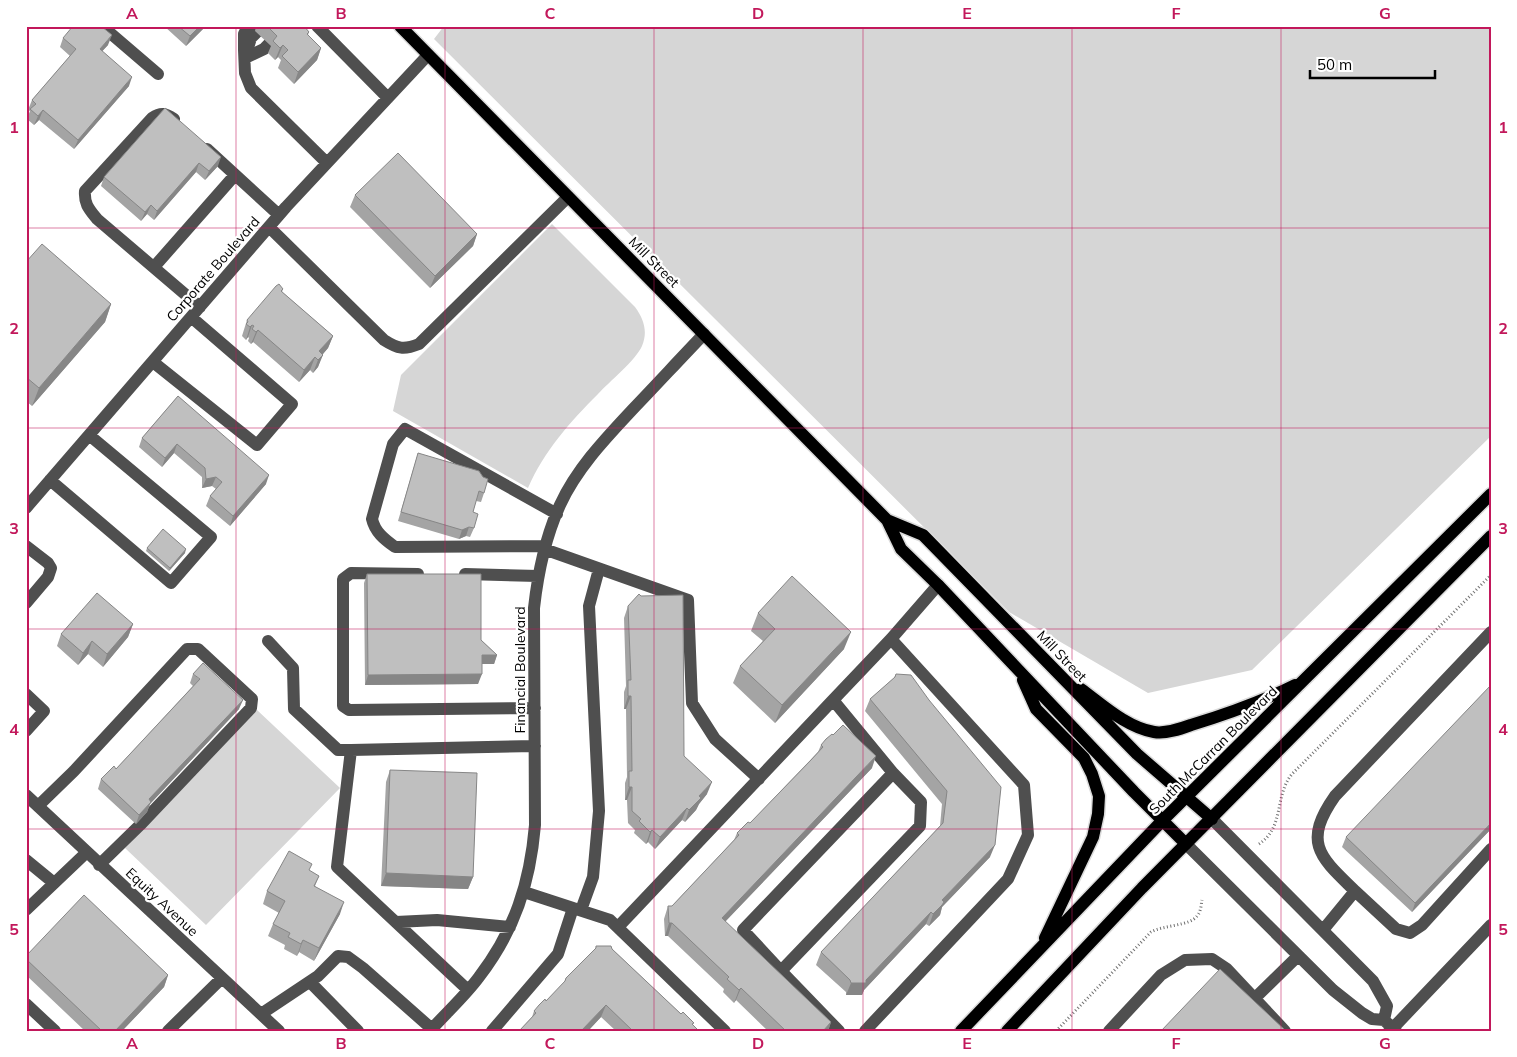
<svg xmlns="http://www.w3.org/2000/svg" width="1517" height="1057" viewBox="0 0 1517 1057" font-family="Mulish,sans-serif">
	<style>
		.green { fill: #d6d6d6 }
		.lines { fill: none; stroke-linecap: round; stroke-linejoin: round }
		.major-casing { stroke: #dbdbdb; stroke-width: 15 }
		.path { stroke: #717171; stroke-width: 3; stroke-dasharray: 1 2.5; stroke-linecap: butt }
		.minor { stroke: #4f4f4f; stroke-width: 12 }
		.major { stroke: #000; stroke-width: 12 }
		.wall { fill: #a4a4a4 }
		.shaded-wall { fill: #868686 }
		.building { fill: #bfbfbf; stroke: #868686 }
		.grid { fill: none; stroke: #c2185b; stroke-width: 1; stroke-opacity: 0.55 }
		.labels { text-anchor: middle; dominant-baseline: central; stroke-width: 4.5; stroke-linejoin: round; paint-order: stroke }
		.street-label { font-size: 14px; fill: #000; stroke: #fff }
		.neatline { fill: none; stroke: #c2185b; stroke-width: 2 }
		.grid-label { font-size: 16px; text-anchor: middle; font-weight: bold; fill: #c2185b }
	</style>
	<rect width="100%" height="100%" fill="#fff"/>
	<path class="green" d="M444,26H1491V436L1252,670L1148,693L1009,612L434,39Z
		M552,224L635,307C644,319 648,332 642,346C636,360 609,382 598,394C570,422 544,451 528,488L393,411L401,375Z
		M257,710L340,788L206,925L125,848Z"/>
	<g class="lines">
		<g class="major-casing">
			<path id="major" d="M400,26L887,520L901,549L938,585L1134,792L1186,844
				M887,520L923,535L1137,754L1212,819
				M1023,680L1036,709L1084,758L1092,774L1099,796L1098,814L1093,837L1045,938
				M1081,689C1103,705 1126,727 1154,732C1166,734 1180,729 1191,725C1227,714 1261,702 1295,685
				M961,1031L1162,821L1491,494
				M1007,1031L1142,888L1491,536"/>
		</g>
		<path class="path" d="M1259,844C1285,827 1274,796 1292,774L1491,575
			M1056,1031L1151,932C1163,925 1190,926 1197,916C1201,912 1201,905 1202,900"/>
		<path class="minor" d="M102,26L158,74
			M248,26L244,34V50L245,73L251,88L327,163
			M317,26L388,98
			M247,51L251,38L263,26
			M245,58L264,49L286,26
			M174,119C165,113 161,112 152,118L85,191C84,204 89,209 97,219L200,307
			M207,149L279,215
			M269,227L384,340C398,349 404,350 419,344L568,197
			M154,267L235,175
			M153,362L257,445L292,404L191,317
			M50,480L171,583L211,537L89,435
			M26,508L286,207L428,55
			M26,546L48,563L51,568L48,577L26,603
			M545,546L395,547C384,539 375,532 372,519L393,444L405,429L557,514
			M544,549L688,600L692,703L715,739L759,779
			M418,574L351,573L343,579V706L349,710L535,708
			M465,574L538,576
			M268,641L293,668L294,709L338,750H351
			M26,694L44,711L26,731
			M833,700L891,639L938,585
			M26,795L279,1031
			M38,806L74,771L187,649H198L252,699L251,708L140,825L99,865
			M1212,819L1373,981L1387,1006L1384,1020
			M1186,844L1333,990L1362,1013L1372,1019L1384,1020L1396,1031
			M26,860L54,883
			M1355,891C1320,857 1302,843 1335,796L1491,632
			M573,908L610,920L725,1031
			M26,910L87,852
			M581,910L593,877L599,811L589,606L599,569
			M396,922L437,920L510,927
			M618,927L833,700L893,773L743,930L781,971L920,826L921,802L893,773
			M1323,930L1355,891L1396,929L1410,933L1422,925L1491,849
			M781,971L839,1031
			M310,982L358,1031
			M468,990L337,867L351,750L535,746
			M1255,998L1298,956
			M26,1004L55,1031
			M261,1014L318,976L338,956L348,957L363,968L432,1029
			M168,1031L222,978
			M430,1031C446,1013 465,996 479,977C515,930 530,883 535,825L534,608C538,572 545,538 560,505C577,468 606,438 633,409C657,384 680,359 704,334
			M492,1031L558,954L573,908L524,892
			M865,1031L1008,879L1028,835L1024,785L891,639
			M1109,1031L1161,975L1185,960L1212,959L1227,969L1285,1031
			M1389,1031L1393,1028L1491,925"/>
		<use href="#major" class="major"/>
	</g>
	<path class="wall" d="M164,26H206L186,46Z
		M256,26H304L309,32L308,35L321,48L317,60L294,84L278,68L281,60L278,57L275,60L268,53L271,46L255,31Z
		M63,38L108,45L102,51L129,86L74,149L39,120L34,125L27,119L30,111L28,110L32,100L70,56L60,47Z
		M165,108L218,166L205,180L196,172L154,220L147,214L141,221L101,186L104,177Z
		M355,195L477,234L473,246L430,288L350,207Z
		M26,262L111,304L105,322L32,406L26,401Z
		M283,289L282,292L333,336L328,348L322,355L318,367L313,373L310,370L299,382L253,342L251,344L248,341L249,338L248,337L246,340L242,336L247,320Z
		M178,396L266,484L230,526L206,506L210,496L216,489L212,486L202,488V477L174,453L162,467L139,447L142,438Z
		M418,453L484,493L481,502L476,501L473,512L474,528L470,537L466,536L459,539L398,521Z
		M147,548L185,553L169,571L146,551Z
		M367,574L481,640L497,655L494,664H482L478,684L365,685L364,583Z
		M628,606L684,756L707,794L699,804L696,810L685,822L682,820L655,849L648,842L646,844L634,833L635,830L628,823L627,800H625V783L627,777L626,709H624V692L626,686L624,618Z
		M758,613L844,649L775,723L733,683L740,666L763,641L751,631Z
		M133,624L128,637L103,667L88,654L78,665L57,646L61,634Z
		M193,674L239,709L150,804L147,812L136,824L98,789L101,779L116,769L193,686L190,683Z
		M896,674L990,857L942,907L940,915L929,926L926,924L864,990L862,995H846V992L816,965L821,952L940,826L942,804L865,711L870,699L894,678Z
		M821,745L872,768L725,922L831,1022L828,1031H768L736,1000L734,1003L723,992L724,989L668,936H665L664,919L668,906H672L734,840L737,833L750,823L818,752Z
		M390,770L473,877L468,889L381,886L386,782Z
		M1491,829L1412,912L1342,847L1346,837Z
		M310,871L319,876L315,886L340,914L314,961L299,952L297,956L284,949L285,945L268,936L273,924L279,913L263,904L267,891Z
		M596,946L612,949L699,1031H616L601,1017L588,1031H519L532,1017L534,1011L546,1001L564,983L566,978L595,950Z
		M26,956L168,975L164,987L122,1031H85L26,975Z"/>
	<path class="shaded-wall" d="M200,26H206L186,46L190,36Z
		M112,35L108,45L96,58L100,49Z
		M283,45L278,57L275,60L280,48Z
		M321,48L317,60L294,84L298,72Z
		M132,77L129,86L74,149L78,140Z
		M43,110L39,120L34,125L38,116Z
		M221,157L218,166L205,180L209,171Z
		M199,163L196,172L154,220L157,211Z
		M151,205L147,214L141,221L145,212Z
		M477,234L473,246L430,288L435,276Z
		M111,304L105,322L32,406L39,388Z
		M252,325L248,337L246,340L250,327Z
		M258,330L253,342L251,344L256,332Z
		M333,336L328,348L318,360L319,351Z
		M323,355L318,367L313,373L318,360Z
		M315,357L310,370L299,382L304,370Z
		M177,444L174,453L162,467L165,458Z
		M269,475L266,484L230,526L233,516Z
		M216,477L212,486L202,488L206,479Z
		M469,527L466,536L459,539L462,530Z
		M186,549L185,553L169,571L170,568Z
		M133,624L128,637L103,667L107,654Z
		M851,632L844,649L775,723L782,705Z
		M92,641L88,654L78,665L83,653Z
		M482,655H497L494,664H478Z
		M482,674L478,684L365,685L368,675Z
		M628,696H631L626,709H624Z
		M243,700L239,709L150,804L147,812L136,824L139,815L149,799Z
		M876,756L872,768L717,930L722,918Z
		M712,782L707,794L699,804L696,810L685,822L689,810L699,796Z
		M629,787H632L627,800H625Z
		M687,808L682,820L655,849L660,837Z
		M1491,823V829L1412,912L1415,903Z
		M652,830L648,842L646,844L650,832Z
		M995,845L990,857L942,907L940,915L929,926L933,914L942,900Z
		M386,873L473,877L468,889L381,886Z
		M344,902L340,914L314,961L319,948Z
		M931,912L926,924L864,990L862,995H846L851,983L866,980Z
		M669,923H672L668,936H665Z
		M303,940L299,952L297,956L301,944Z
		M168,975L164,987L122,1031H115Z
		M741,988L736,1000L734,1003L739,990Z
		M606,1005L601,1017L588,1031H581Z
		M831,1022L828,1031H823Z"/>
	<path class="building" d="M73,26H101L112,35L100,49L132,77L78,140L43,110L38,116L30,109L36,104L32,100L76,49L63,38Z
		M178,26H200L190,36Z
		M267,26H304L309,32L307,34L321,48L298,72L282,56L288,50L283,45L280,48L273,41L277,36Z
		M165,108L221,157L209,171L199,163L157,211L151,205L145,212L104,177Z
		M398,153L477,234L435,276L355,195Z
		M42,244L111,304L39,388L26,377V262Z
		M279,284L283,289L281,291L333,336L319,351L323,355L318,360L315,357L304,370L258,330L256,332L252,329L254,326L252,325L250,327L246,324L248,322L247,320L276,286Z
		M178,396L269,475L233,516L210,496L222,482L216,477L206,479L205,468L177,444L165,458L142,438Z
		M418,453L479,471L483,477L488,479L484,493L479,491L473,512L478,514L474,528L469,527L462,530L401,512Z
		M163,529L186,549L170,568L147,548Z
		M367,574H481V640L497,655H482V674L368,675Z
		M792,576L851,632L782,705L740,666L775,629L758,613Z
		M97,593L133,624L107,654L92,641L83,653L61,634Z
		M639,594L641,596L683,595L684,756L712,782L699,796L701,798L689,810L687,808L660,837L652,830L650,832L639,821L641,819L632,811V787H629V771H632L631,696H628V680H631L628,606Z
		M203,663L243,700L149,799L151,802L139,815L101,779L114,766L116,769L200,679L193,674Z
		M896,674L911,675L929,700L1001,787L995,845L942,900L944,902L942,905L933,914L931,912L866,980V983H851L850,980L821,952L943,823L947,791L870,699L895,677Z
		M1491,685V823L1415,903L1346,837Z
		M843,725L876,756L722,918L831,1022L823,1031H786L741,988L739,990L727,979L729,977L672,923H669L668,906H672L739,835L737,833L748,822L750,823L811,760L823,747L821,745L826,739L832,734L833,735Z
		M390,770L477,773L473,877L386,873Z
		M289,851L312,864L309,870L319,876L314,886L344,902L319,948L303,940L301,944L288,937L290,933L273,924L285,901L267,891Z
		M84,895L168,975L115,1031H102L26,959V956Z
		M596,946H611L612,949L681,1014L683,1012L694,1023L692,1024L699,1031H633L606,1005L581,1031H519L536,1013L534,1011L539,1005L545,999L546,1001L565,981L566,978L596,948Z
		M1220,969L1286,1031H1161Z"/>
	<path class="grid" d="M236,26V1031M445,26V1031M654,26V1031M863,26V1031M1072,26V1031M1281,26V1031M26,228H1491M26,428H1491M26,629H1491M26,829H1491"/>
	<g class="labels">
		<g class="street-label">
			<text transform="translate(654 262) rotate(45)">Mill Street</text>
			<text transform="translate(213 269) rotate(-49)">Corporate Boulevard</text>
			<text transform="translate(1062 656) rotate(46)">Mill Street</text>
			<text transform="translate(520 670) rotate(-90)">Financial Boulevard</text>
			<text transform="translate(1213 750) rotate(-45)">South McCarran Boulevard</text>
			<text transform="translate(162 902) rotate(43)">Equity Avenue</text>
		</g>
	</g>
	<rect width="1517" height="1057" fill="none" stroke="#ffffff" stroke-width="55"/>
	<path d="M1310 70v8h125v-8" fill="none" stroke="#000000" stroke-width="2.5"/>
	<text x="1317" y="70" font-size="15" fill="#000000" stroke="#ffffff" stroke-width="4" paint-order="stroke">50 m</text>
	<rect x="28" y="28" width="1462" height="1002" class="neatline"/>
	<g class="grid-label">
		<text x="132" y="19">A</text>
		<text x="341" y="19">B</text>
		<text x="550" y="19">C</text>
		<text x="758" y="19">D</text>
		<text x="967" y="19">E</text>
		<text x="1176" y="19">F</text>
		<text x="1385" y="19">G</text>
		<text x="14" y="133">1</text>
		<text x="1503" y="133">1</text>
		<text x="14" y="334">2</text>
		<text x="1503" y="334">2</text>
		<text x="14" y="534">3</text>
		<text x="1503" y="534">3</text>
		<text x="14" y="735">4</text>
		<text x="1503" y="735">4</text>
		<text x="14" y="935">5</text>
		<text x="1503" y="935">5</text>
		<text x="132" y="1049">A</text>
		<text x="341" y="1049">B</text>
		<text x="550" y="1049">C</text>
		<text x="758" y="1049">D</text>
		<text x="967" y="1049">E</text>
		<text x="1176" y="1049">F</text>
		<text x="1385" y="1049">G</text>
	</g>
</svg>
